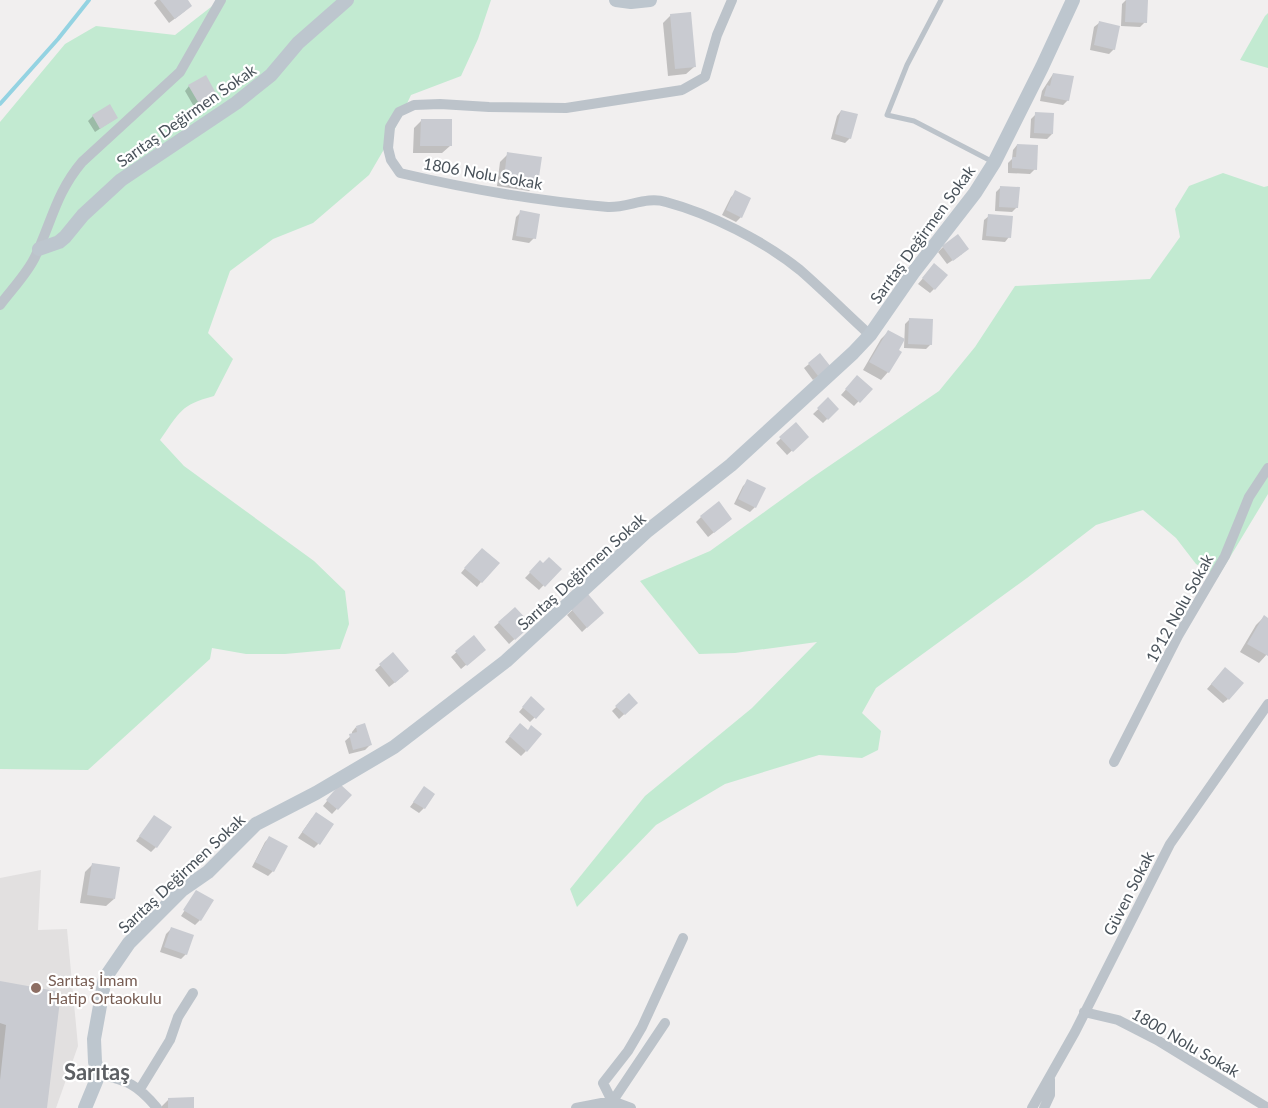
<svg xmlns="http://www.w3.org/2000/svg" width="1268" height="1108" viewBox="0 0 1268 1108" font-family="Lato,sans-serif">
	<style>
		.education { fill: #e2e0e0 }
		.green { fill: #c2ead1 }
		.shadow { fill: #0003 }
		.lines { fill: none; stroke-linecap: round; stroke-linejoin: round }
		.stream { stroke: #94d3e2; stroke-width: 4 }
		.building { fill: #c9cbd1 }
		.lane { stroke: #bcc3ca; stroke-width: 5 }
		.street { stroke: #bcc3ca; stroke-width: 10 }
		.secondary { stroke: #bdc6ce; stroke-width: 14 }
		.education-dot { fill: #8d6e63; stroke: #fff; stroke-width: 2 }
		.labels { text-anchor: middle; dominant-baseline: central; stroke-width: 4.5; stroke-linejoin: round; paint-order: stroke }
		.street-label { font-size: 16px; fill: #49525a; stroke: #fff }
		.education-label { font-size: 16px; fill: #785e54; stroke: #fff; text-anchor: start }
		.district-label { font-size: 22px; font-weight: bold; fill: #5c5f63; stroke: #fff }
	</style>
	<rect width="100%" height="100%" fill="#f1efef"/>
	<path class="education" d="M41,870L38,930L67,929L78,1046L56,1108H0V878Z"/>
	<path class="green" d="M220,0H491L478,39L461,76L411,95L390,139L369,175L313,223L273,239L230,271L208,333L233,359L214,396C180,405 180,412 160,440L184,466L314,561L345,591L349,624L340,649L285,654H246L212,648L210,659L88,770L0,769V122L65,44L96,26L175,35Z
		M1268,13V68L1240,60L1265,16Z
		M1223,173L1264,187L1268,186V494L1218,577L1196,564L1176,538L1143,510L1096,525L1027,578L876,688L862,713L881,731L878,750L862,758L819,755L725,784L656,825L577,907L570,889L645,796L752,708L817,642L735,653L699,654L640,581L710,551L813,477L939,391L975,347L1015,286L1150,279L1180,237L1175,209L1189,186Z"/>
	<path class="shadow" d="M157,0H186L185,11L169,23L154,3Z
		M1126,0H1147L1145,22L1140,27L1121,26L1122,4Z
		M671,15L694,67L686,74L668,76L663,23Z
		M1099,23L1114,49L1109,54L1090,50L1094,27Z
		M1053,74L1068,100L1063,105L1040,101L1042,91Z
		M189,86L216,97L196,110L185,91Z
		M841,111L850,138L845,143L831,139L837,116Z
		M1036,114L1052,134L1047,139L1030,138L1031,119Z
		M93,116L116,118L95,132L88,121Z
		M421,121L450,146L442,153H413L414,128Z
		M1017,145L1035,169L1030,174L1008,173V163L1012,159L1013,150Z
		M508,154L537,183L529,191L497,186L500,162Z
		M1001,187L1017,207L1012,212L995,211L996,192Z
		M736,192L741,217L736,222L722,215L731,197Z
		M521,212L534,238L529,243L512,240L516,217Z
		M989,216L1009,237L1005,242L982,240L984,220Z
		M943,247L962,254L947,264L938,252Z
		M930,270L934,289L930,293L918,284Z
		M910,319L931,344L926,349L904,348L905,324Z
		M888,332V372L881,380L863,370L881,339Z
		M809,364L824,372L813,380L804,368Z
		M857,377L870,389L854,406L841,395Z
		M828,400L837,409L823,423L813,414Z
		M796,424L807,437L787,455L776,443Z
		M748,481L755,507L750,512L734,504L743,486Z
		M701,517L726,523L708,537L696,522Z
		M477,554L481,582L477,587L461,573Z
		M540,562L543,565L559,569L539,590L525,578Z
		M588,596L602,613L582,632L567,615Z
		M515,609L530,625L509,644L494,627Z
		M1264,617L1268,620V653L1259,663L1240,652L1256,625Z
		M474,637L479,654L461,669L451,657Z
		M393,654L403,676L389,687L375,670Z
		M1220,674L1228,699L1223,703L1207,689Z
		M629,695L636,703L619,719L612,711Z
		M531,698L543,709L530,722L519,712Z
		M356,727L370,745L365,750L349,754L345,741L352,735V732Z
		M515,730L526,751L521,756L505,742Z
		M424,788V808L419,813L410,807Z
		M335,791L350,795L332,814L323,806Z
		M154,817L156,847L151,852L136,841Z
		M312,818L318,844L314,848L298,838Z
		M269,838L273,871L268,876L252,867L265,842Z
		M93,864L114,899L106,906L80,903L85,872Z
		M195,895L200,920L195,925L181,916Z
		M171,929L186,954L181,959L160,952L166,934Z
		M0,982L45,1108H0Z
		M169,1099L193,1108H160Z"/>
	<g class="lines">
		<path class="stream" d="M0,104L58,39L89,0"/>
	</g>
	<path class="building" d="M160,0H188L192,6L175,19Z
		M1126,0H1148L1147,23L1125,22Z
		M691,12L696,67L675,69L670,14Z
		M1099,21L1120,26L1115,50L1094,45Z
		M1053,73L1074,76L1069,101L1044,96L1047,85L1050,86Z
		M206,75L218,97L201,107L188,85Z
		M110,104L118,118L100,129L92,115Z
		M841,110L858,114L851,139L835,134Z
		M1035,112L1054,113L1053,134L1034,133Z
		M421,119H452V146H420Z
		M1017,144L1038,145L1037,170L1012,168V157H1016Z
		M507,152L542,157L538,184L504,179Z
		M1000,186L1020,187L1018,208L999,207Z
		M735,190L751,198L742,218L726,210Z
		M520,210L540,214L536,239L516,236Z
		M988,214L1013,216L1011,238L986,236Z
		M958,234L969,249L953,261L942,246Z
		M934,263L948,275L935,290L922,278Z
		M909,318L933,319L932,345L908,344Z
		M888,330L905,339L899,350L902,352L889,373L869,362Z
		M820,353L831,367L818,376L808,363Z
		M857,375L873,389L860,403L845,389Z
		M828,397L839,409L828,420L817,408Z
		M796,422L809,437L793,452L779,437Z
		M747,479L766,488L756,508L738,499Z
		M719,501L732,519L714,533L700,516Z
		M482,548L500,563L482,583L464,568Z
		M549,557L562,569L545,587L529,572L540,560L543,563Z
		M588,594L604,613L587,628L571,609Z
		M515,607L532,625L515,640L498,622Z
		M1264,615L1268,618V656L1247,644Z
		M474,635L486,650L467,666L455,651Z
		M393,652L409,671L395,683L379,664Z
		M1225,667L1244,683L1229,700L1211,684Z
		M629,693L638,703L625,715L615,706Z
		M531,696L545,709L536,719L522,707Z
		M365,723L372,745L353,750L349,734L357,732L356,726Z
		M520,723L528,730L531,725L542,734L527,752L509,736Z
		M340,784L352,795L338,810L326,800Z
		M424,786L435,794L425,809L413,802Z
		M316,812L334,824L320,845L302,832Z
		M154,815L172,827L157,848L139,836Z
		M269,836L288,846L274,872L255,862Z
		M92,863L120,867L115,899L87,895Z
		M196,890L214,900L201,921L183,910Z
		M171,927L194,935L187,955L164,947Z
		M0,981L61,992L47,1108H0V1080L6,1025L0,1023Z
		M194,1097V1108H168V1098Z"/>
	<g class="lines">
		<path class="lane" d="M941,0L907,65L887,115L914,121L993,162"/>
		<path class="street" d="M732,0L717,35L705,77L682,90L566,108L489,107L440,104L414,105L399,112L390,127L388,148L391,160L400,173C468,189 538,201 608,207C628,208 646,196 666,202C711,214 764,241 800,270C824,291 847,314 870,335
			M0,305C11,290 27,274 35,257C52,221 56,193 82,162L180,72L221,0
			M1114,762L1178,636L1225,556L1249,497L1268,468
			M1084,1012L1118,1020L1157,1040L1268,1108
			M99,1074C128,1081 137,1084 157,1108
			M140,1089L170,1040L178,1017L193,993
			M612,1101L603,1083L628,1051L642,1027L683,938
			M576,1108L612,1101L631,1108
			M608,1108L665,1023
			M1032,1108L1075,1032L1170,844L1268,704
			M1044,1108L1050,1095V1079"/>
		<path class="secondary" d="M616,0L631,2L650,0
			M39,249L59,242L65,237L83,215L121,180L236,103L271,75L298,43L347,0
			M85,1108L99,1074L95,1062L94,1039L105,978L129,943L182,890L208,872L256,824L316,793L394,747L506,661L646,532L731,465L853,353L870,335L913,273L975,193L994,163L1042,67L1073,0"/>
	</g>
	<circle class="education-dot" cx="36" cy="988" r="6"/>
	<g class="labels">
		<g class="street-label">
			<text transform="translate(186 115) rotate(-35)">Sarıtaş Değirmen Sokak</text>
			<text transform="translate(483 173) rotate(10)">1806 Nolu Sokak</text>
			<text transform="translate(922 234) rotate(-54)">Sarıtaş Değirmen Sokak</text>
			<text transform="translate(581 571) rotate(-42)">Sarıtaş Değirmen Sokak</text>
			<text transform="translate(1179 608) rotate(-61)">1912 Nolu Sokak</text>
			<text transform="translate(181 873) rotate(-43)">Sarıtaş Değirmen Sokak</text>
			<text transform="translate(1128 893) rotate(-63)">Güven Sokak</text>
			<text transform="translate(1186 1042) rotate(30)">1800 Nolu Sokak</text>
		</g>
		<g class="education-label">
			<text x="48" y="979">Sarıtaş İmam<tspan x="48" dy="18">Hatip Ortaokulu</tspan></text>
		</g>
		<g class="district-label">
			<text x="97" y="1071">Sarıtaş</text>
		</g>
	</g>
</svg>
